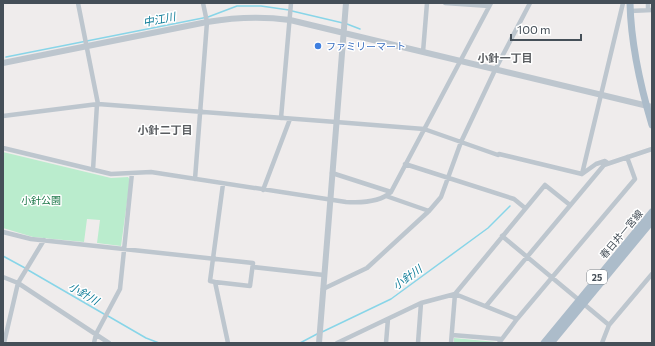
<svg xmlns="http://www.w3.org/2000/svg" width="655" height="346" viewBox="0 0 655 346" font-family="Commissioner,'Noto Sans JP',sans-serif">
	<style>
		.green { fill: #baeccd }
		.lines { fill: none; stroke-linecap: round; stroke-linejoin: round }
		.stream { stroke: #88d5e8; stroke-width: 1.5 }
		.minor { stroke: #bdc6ce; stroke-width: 4.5 }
		.tertiary { stroke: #bdc6ce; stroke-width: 6 }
		.primary { stroke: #acbcca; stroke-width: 7 }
		.shop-dot { fill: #3f7fe0; stroke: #fff; stroke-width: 1.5 }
		.labels { text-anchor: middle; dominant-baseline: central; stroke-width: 3; stroke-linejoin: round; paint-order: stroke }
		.shield { fill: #fff; stroke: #7d848a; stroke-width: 1 }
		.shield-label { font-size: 9px; font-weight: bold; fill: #454f58 }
		.shop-label { font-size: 10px; fill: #366cbe; stroke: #fff; text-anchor: start }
		.park-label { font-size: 10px; fill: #197646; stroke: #fff }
		.street-label { font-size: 10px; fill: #454f58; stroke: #fff }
		.water-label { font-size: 11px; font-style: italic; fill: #117d99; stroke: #fff }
		.neighbourhood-label { font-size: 11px; font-weight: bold; fill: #595c60; stroke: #fff }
	</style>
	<rect width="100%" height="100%" fill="#efecec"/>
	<path class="green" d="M3,152L111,178L128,177L130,180L121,246L97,243L100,220L87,219L84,242L33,237L3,228Z
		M454,338L496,342L454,343Z"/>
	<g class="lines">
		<path class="stream" d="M292,11L343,23
			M347,24L360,29
			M6,57L208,17L237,6H261L289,10
			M3,256L25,268
			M28,270L104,314
			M108,316L146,338L159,343
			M322,332L391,299L488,228L510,206
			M300,343L317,334"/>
		<path class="minor" d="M78,3L98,104
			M445,3L489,6
			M648,3V10
			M630,11L652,10
			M423,52L427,3
			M3,116L98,104L336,122L424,129L498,155L499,154L582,174L623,3
			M281,118L291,3
			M3,148L111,174L151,172L346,202C361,203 380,202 391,192L491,3
			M405,164L514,199L525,208
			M93,170L97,104
			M332,173L391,192
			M582,174L596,164L605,161L608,163
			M195,179L207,22L203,3
			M223,184L210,281L215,282L228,343
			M263,190L290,119
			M386,196L429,211
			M3,232L31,239L253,263L250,286L215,282
			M502,236L609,325
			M253,267L324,275
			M3,277L18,283L109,343
			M323,289L367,268L429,211L441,197L461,142L495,70L530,3
			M486,306L604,165L652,149
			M452,335L501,339
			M4,343L18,283L44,240
			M94,343L96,334L120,289L132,173
			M337,343L421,303L455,294L517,319
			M386,343L388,319
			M418,343L421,303
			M451,343L455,294L545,185L570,205
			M499,343L517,319L635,179L627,157
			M602,343L609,325L652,274"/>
		<path class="tertiary" d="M3,63L207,22C236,17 261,16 290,20L652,107
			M319,343L346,3"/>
		<path class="primary" d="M630,3C631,45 640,85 652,125
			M544,343L652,212
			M551,343L652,221"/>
	</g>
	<circle class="shop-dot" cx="318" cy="46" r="4"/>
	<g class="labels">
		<rect class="shield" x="587" y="270" width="20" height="14" rx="3"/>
		<g class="shield-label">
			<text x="597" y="277">25</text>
		</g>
		<g class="shop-label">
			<text x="326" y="46">ファミリーマート</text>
		</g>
		<g class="park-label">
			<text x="41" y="200">小針公園</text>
		</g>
		<g class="street-label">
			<text transform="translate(621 234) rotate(-50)">春日井一宮線</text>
		</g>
		<g class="water-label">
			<text transform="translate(159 19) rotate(-11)">中江川</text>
			<text transform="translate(407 277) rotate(-36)">小針川</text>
			<text transform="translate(84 293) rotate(30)">小針川</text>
		</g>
		<g class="neighbourhood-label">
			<text x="505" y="57">小針一丁目</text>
			<text x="165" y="129">小針二丁目</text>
		</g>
	</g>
	<rect width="655" height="346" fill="none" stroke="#454f58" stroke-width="8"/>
	<path d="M511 34v6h70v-6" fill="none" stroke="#454f58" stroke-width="2"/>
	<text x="517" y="34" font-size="12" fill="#454f58" stroke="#ffffff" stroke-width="3" paint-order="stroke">100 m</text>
</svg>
